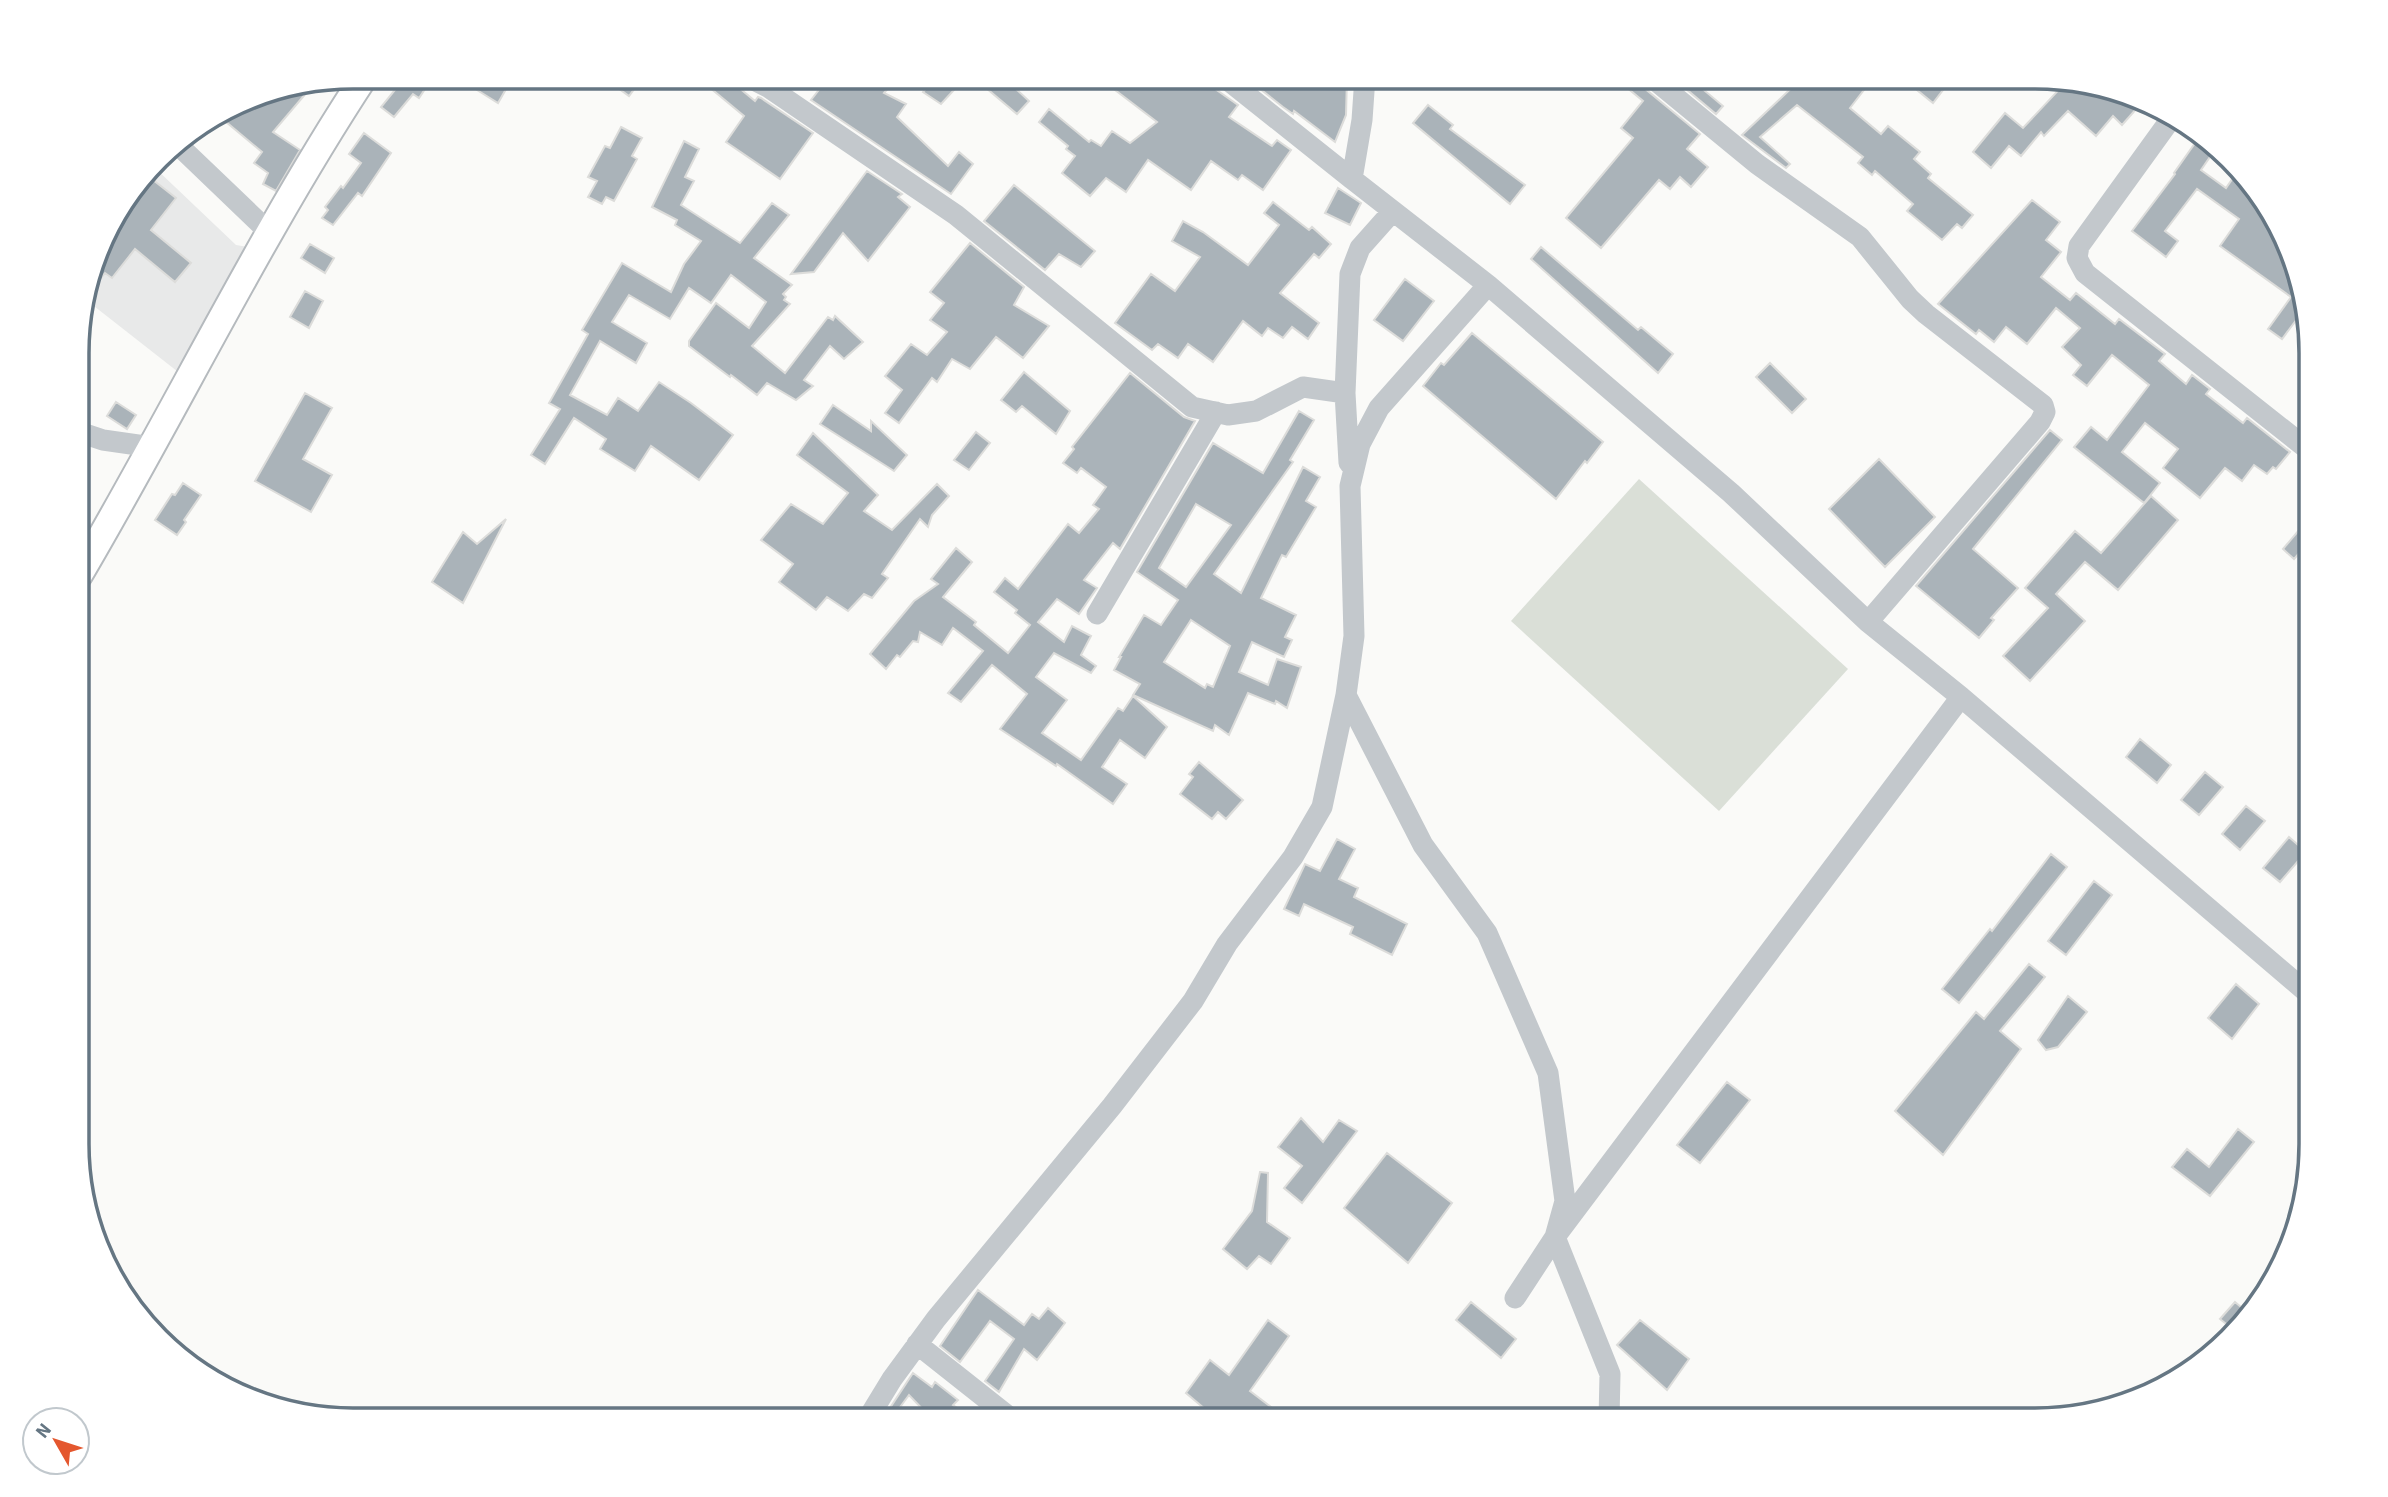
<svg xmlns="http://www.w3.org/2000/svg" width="2388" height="1497" viewBox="0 0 2388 1497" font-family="'Source Sans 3',sans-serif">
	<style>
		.built { fill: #e8e9e9 }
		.green { fill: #dadfd7 }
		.building { fill: #aab3b9; stroke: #dcdcda; stroke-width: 2; fill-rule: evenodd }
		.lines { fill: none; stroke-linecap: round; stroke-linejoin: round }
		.major-casing { stroke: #b5babe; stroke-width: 30 }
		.minor { stroke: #c3c8cc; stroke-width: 21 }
		.major { stroke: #fff; stroke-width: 26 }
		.rim { fill: none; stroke: #657683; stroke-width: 3.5 }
	</style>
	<rect width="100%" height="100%" fill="#fafaf8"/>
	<path class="built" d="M154,167L236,245L254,248L182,375L85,299L106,231Z"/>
	<path class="green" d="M1639,479L1848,669L1719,811L1511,621Z"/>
	<path class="building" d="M387,77H433L419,98L413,94L394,117L381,107L399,85Z
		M484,77H513L498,103L477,90Z
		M603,77H643L629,96Z
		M697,77H726L755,101L758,97L761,98L813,133L780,179L726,142L744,116Z
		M829,77H872L890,86L884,93L906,104L897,117L948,166L959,152L973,164L951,194L811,100Z
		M936,77H966L941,104L923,92Z
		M973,77H1024L1016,89L1029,101L1017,114Z
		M1098,77H1198L1238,105L1229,117L1272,146L1277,140L1291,150L1263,190L1242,175L1238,180L1211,161L1191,190L1148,160L1126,192L1106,178L1090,196L1062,173L1075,156L1066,149L1068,146L1039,122L1049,109L1089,142L1091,140L1101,146L1112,131L1130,143L1157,122Z
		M1245,77H1347L1346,115L1335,142L1294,111L1293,114L1283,107Z
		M1614,77H1638L1643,87L1700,134L1687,149L1708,167L1691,187L1680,177L1670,189L1659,180L1601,248L1566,218L1633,138L1621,128L1643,101Z
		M1684,77H1707L1699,86L1723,106L1716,114L1679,83Z
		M1803,77H1874L1850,108L1881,134L1888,126L1920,152L1914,159L1931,174L1928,178L1973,215L1962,228L1957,224L1942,240L1907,211L1913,204L1875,171L1872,175L1858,163L1863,157L1797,105L1760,137L1790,164L1786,168L1742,135Z
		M1927,77H1953L1933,103L1917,90Z
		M2066,82L2121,91L2138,107L2122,125L2113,116L2096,136L2068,111L2044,136L2041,132L2021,156L2009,146L1991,168L1973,152L2005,113L2023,128Z
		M313,85L273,132L300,150L276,191L263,184L268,173L254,163L262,152L219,116L248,98Z
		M1428,105L1453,125L1450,129L1525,185L1510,204L1413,123Z
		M621,127L642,138L632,156L637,159L614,201L606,197L602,204L588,197L597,181L588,177L605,146L610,148Z
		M364,133L391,153L362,196L358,193L333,225L322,218L328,210L325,207L341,186L343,188L361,163L349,154Z
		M2200,136L2214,151L2201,170L2226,188L2233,178L2252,192L2274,215L2303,311L2282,339L2268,329L2291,297L2220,246L2239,219L2197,189L2165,231L2178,241L2166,257L2132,231L2175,174L2174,173Z
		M684,141L699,149L685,177L694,181L681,205L740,243L772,203L789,215L754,258L792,285L783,294L786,297L784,300L790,304L752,346L785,373L828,317L833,320L835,316L863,342L844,359L830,346L804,380L813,386L796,400L767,383L757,395L731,375L730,377L689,346V341L716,303L749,328L766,302L731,275L711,303L689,288L670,319L629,295L612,322L647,343L636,363L600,341L570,395L607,415L618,398L638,411L659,382L691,403L733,435L699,480L651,446L635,471L600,449L606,439L574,418L545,464L531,455L560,409L549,403L588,334L582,330L622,263L671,292L684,264L701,241L675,225L677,220L652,207Z
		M867,171L902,194L898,197L910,207L868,261L843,233L814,272L791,274Z
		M148,176L176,198L151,230L191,263L175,282L135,249L112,278L105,273L86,297L106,231Z
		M1014,185L1095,251L1081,267L1059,254L1045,270L984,221Z
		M1338,188L1361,203L1350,225L1325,213Z
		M2032,200L2060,222L2046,240L2061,252L2041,277L2070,300L2076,293L2115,324L2119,319L2165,354L2159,361L2186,384L2192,375L2210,389L2206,394L2243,423L2247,418L2290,452L2276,469L2273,467L2267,474L2254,465L2242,481L2225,468L2200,498L2163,468L2178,449L2145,423L2122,452L2160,483L2144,503L2074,447L2091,427L2107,440L2149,385L2112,355L2087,386L2073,375L2081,365L2062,347L2080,328L2056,308L2027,344L2006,327L1994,342L1979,330L1976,334L1938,304Z
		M1273,202L1309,230L1312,227L1331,244L1319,258L1314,254L1280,293L1319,323L1308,339L1292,327L1283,338L1268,328L1262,336L1243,321L1213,362L1188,344L1178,358L1158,344L1152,350L1115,323L1151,274L1175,291L1200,257L1172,241L1183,221L1203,232L1248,265L1279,225L1264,213Z
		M970,243L1024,287L1014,305L1049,326L1023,358L996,337L970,369L952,359L937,382L932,378L899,423L885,413L902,390L885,376L911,344L927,355L947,332L930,320L944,303L930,292Z
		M310,244L334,258L325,273L301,258Z
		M1541,247L1638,330L1641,327L1673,354L1658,373L1531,259Z
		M1405,279L1434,301L1403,341L1374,320Z
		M305,291L323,301L309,328L290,317Z
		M1472,333L1603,442L1587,463L1585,461L1556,499L1423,386L1441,363L1444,365Z
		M1770,363L1806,399L1792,413L1756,377Z
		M1024,372L1070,411L1056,434L1022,406L1016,412L1001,400Z
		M1130,373L1184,417L1195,421L1120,549L1113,543L1084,580L1097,588L1079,614L1057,599L1038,622L1064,642L1072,626L1091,636L1081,655L1096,666L1091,673L1054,653L1036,677L1067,700L1042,733L1081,760L1118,708L1123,711L1133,696L1167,727L1145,758L1120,740L1102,767L1127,784L1113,804L1057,764L1056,766L1000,729L1027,694L992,665L961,702L948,693L983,651L953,628L942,645L920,632L918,642L913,641L900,657L897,655L886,669L870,654L914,601L938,584L931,579L956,548L972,562L943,597L976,622L974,625L1008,653L1030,625L1015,613L1017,610L994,592L1005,578L1018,589L1068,524L1079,533L1099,509L1093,505L1106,487L1081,468L1077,473L1063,463L1074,449L1072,447Z
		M305,393L332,408L303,459L332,475L311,512L255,481Z
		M116,402L136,415L127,429L107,416Z
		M833,405L871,431V421L907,455L894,471L820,424Z
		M1299,411L1314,420L1290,460L1293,462L1214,574L1241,593L1303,467L1320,477L1306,501L1316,507L1286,557L1282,555L1261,598L1296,615L1285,637L1292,640L1284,657L1252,642L1239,672L1268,685L1277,659L1301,667L1287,708L1276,701L1275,704L1248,693L1229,735L1215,725L1213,731L1133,695L1140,684L1114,670L1121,657H1119L1144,615L1161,625L1178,600L1137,572L1213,443L1263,473ZM1196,504L1231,525L1186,587L1159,568ZM1191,620L1230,646L1213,687L1207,684L1205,688L1164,662Z
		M2050,430L2062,440L1973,549L2018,588L1991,618L1994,620L1979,638L1916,586Z
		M976,432L990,443L969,470L954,460Z
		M813,433L878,495L864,511L892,530L937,484L949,496L932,515L928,527L920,519L882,574L888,578L872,598L864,594L848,611L827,597L816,610L779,582L793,564L761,540L791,504L823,524L848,493L797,455Z
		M1879,459L1935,517L1885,567L1829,509Z
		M183,483L201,495L184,520L186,522L177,535L155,520L172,494L175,495Z
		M2151,496L2178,520L2118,590L2085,562L2056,594L2085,621L2030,681L2003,656L2048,608L2025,588L2075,531L2101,553Z
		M2310,517V541L2294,559L2283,549Z
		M506,519L463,603L432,582L463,532L477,544Z
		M2140,739L2171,765L2157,783L2126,757Z
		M1199,762L1243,800L1226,819L1218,812L1212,819L1180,794L1193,777L1189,774Z
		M2205,772L2223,787L2199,815L2181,800Z
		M2246,806L2265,821L2240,850L2222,834Z
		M2289,837L2306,852L2280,882L2263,868Z
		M1337,839L1355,849L1339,879L1358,888L1354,897L1407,924L1392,955L1350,934L1353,927L1304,904L1299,916L1284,909L1305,864L1320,871Z
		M2051,854L2067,867L1959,1003L1942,989L1990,929L1992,931Z
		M2094,881L2112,895L2066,955L2048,941Z
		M2029,964L2045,977L2000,1031L2021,1049L1943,1155L1895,1111L1976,1012L1984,1019Z
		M2236,984L2259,1004L2232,1039L2208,1018Z
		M2068,996L2087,1012L2058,1047L2046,1050L2038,1040Z
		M1727,1082L1750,1100L1700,1163L1677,1145Z
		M1301,1118L1323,1142L1339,1120L1357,1131L1302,1203L1284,1188L1302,1166L1278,1147Z
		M2238,1129L2254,1142L2210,1196L2172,1167L2187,1149L2209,1167Z
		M1387,1153L1452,1203L1408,1263L1344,1208Z
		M1260,1172L1268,1173L1267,1222L1290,1238L1271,1264L1259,1256L1247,1269L1223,1249L1252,1211Z
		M978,1290L1024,1325L1032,1314L1039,1319L1048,1308L1065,1323L1037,1360L1024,1349L999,1392L985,1381L1014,1339L990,1321L960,1362L940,1346Z
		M1471,1302L1516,1339L1501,1358L1456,1320Z
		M2235,1302L2248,1313L2231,1328L2220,1319Z
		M1268,1320L1289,1336L1250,1391L1288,1420H1218L1186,1393L1210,1360L1229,1375Z
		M1640,1320L1689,1359L1667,1390L1617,1345Z
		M913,1373L932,1387L935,1382L958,1400L953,1405L974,1420H933L909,1395L892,1418L886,1414Z"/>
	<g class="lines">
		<g class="major-casing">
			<path id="major" d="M79,575C176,410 259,237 364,77"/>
		</g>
		<path class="minor" d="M748,77L768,87L956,215L1192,407L1228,415L1256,411L1303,387L1345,393
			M1224,77L1352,179
			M1365,77L1362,120L1352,179L1488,285L1731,493L1868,622L1961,697L2310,995
			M1651,77L1757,164L1860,237L1910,299L1926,314L2043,405L2045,412L2040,422L1868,622
			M2173,116L2079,246L2077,258L2085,273L2310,451
			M176,143L270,233
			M79,432L103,440L152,447
			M1349,463L1345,393L1350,274L1360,248L1392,212
			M1097,614L1216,412
			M1346,695L1423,845L1487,933L1548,1073L1565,1201L1555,1237L1610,1374L1609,1420
			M1515,1298L1555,1237L1961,697
			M917,1344L1013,1420
			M867,1420L892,1379L936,1319L1112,1106L1193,1001L1227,944L1293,857L1322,807L1346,695L1354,636L1350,486L1360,444L1379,408L1488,285"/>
		<use href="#major" class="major"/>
	</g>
	<path d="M0 0H2388V1497H0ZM353 89H2035A264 264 0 0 1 2299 353V1144A264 264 0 0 1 2035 1408H353A264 264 0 0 1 89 1144V353A264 264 0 0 1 353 89Z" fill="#fff" fill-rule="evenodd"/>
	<path class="rim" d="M353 89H2035A264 264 0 0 1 2299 353V1144A264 264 0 0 1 2035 1408H353A264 264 0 0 1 89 1144V353A264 264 0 0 1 353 89Z"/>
	<g transform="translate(56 1441) rotate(309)"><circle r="33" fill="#ffffff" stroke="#c1c8cd" stroke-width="2"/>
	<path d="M0-5L12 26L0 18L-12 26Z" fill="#e4572e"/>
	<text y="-10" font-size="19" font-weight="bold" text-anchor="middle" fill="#657683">N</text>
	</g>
</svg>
